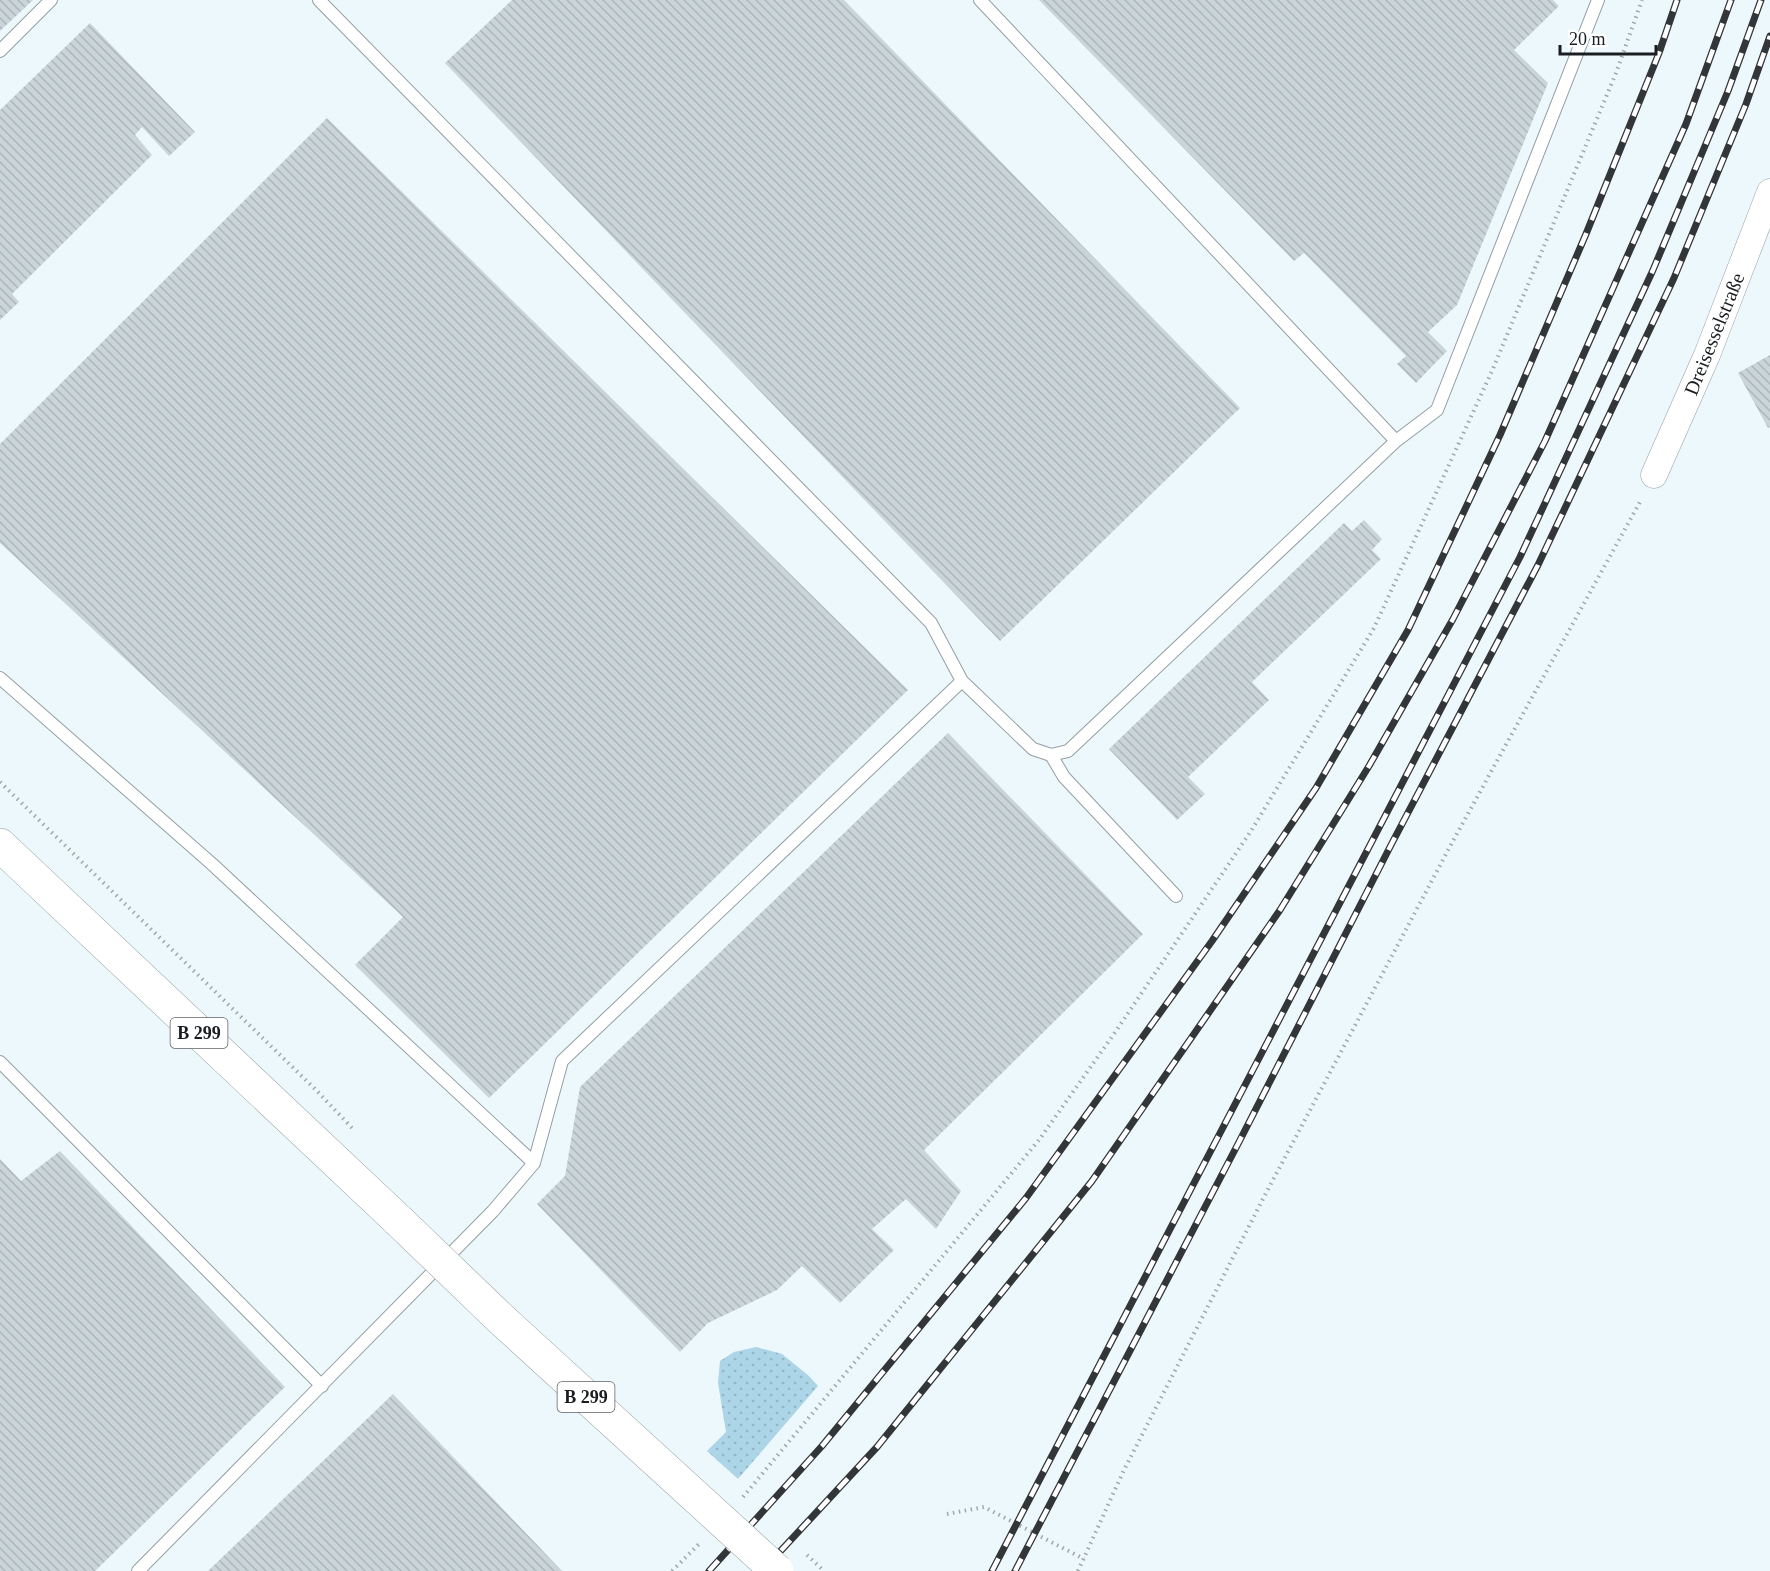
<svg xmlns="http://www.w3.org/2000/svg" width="1770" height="1571" viewBox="0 0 1770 1571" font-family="Georgia,serif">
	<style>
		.grass { fill: url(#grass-dots) }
		.building { fill: url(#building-back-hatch) }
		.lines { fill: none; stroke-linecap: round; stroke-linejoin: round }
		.service-casing { stroke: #949ea3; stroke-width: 14 }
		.minor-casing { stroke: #949ea3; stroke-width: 27 }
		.primary-casing { stroke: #949ea3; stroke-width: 34 }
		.path { stroke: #9fa7ab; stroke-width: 4; stroke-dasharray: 1.5 4.5; stroke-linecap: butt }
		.service { stroke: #fff; stroke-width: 12 }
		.minor { stroke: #fff; stroke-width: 26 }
		.primary { stroke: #fff; stroke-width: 33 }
		.rail-casing { stroke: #323639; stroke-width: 7 }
		.rail { stroke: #fff; stroke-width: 4.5; stroke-dasharray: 14; stroke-linecap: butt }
		.primary-bridge-casing { stroke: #949ea3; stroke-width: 34; stroke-linecap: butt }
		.path-bridge { stroke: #9fa7ab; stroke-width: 4; stroke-dasharray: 1.5 4.5; stroke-linecap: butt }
		.primary-bridge { stroke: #fff; stroke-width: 33 }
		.labels { text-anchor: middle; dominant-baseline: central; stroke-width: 5; stroke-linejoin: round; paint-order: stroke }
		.shield { fill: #fff; stroke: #5f6263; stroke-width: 1.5 }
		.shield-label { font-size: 18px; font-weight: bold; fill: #1a1e20 }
		.street-label { font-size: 20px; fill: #1a1e20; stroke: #fff }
	</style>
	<defs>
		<pattern id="grass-dots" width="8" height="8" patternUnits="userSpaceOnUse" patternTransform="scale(1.5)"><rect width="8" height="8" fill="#acd5e7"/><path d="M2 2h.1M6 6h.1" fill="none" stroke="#93b6c6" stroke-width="1.8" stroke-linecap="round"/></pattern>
		<pattern id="building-back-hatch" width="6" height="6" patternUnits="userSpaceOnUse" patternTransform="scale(1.5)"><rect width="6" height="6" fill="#cad5da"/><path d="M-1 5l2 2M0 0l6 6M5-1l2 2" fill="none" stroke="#adb6bb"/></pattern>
	</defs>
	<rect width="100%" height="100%" fill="#edf8fd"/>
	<path class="grass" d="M756,1347L782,1354L809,1376L818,1386L738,1479L707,1451L726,1432L718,1383L720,1361L734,1352Z"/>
	<path class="building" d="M0,0H33L0,31Z
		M512,0H844L1240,408L1000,641L445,63Z
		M1039,0H1553L1559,6L1514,50L1548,83L1457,305L1428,332L1447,351L1416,383L1397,364L1406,356L1304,253L1294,261Z
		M90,23L195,132L169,156L142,127L135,135L152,155L12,294L19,302L0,320V110Z
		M327,118L908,690L489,1098L355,965L403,917L0,543V444Z
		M1770,355V427L1768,428L1738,373Z
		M1364,520L1382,539L1372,550L1381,559L1252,682L1269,700L1188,777L1205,794L1177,820L1109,749L1344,523L1352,531Z
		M948,733L1143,934L924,1150L961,1191L936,1229L906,1199L872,1229L894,1250L840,1303L802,1266L777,1290L708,1323L680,1352L537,1204L565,1176L580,1087Z
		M60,1151L285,1387L95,1571H0V1159L21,1181Z
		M393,1394L562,1571H208Z"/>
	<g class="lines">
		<g class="service-casing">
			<path id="service" d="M319,0L931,623L962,681
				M0,51L51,0
				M1396,441L1437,410L1598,0
				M0,678L212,864L534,1163
				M1051,755L1064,777L1176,896
				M0,1062L322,1386
				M138,1571L493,1211L534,1163L562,1061L962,681L1033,749L1051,755L1068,751L1396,441L980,0"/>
		</g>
		<g class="minor-casing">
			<path id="minor" d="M1654,475L1707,355L1770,192"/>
		</g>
		<g class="primary-casing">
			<path id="primary" d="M0,845L398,1220"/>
		</g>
		<path class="path" d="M0,782L316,1090L353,1129
			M743,1497L1039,1140L1116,1031L1251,831L1374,628L1492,371L1616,73L1642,0
			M947,1514L984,1507L1084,1559
			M672,1571L699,1544
			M1078,1571L1123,1472L1265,1195L1454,839L1641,500"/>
		<use href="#service" class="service"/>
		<use href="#minor" class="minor"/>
		<use href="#primary" class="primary"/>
		<g class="rail-casing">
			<path id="rail" d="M709,1571L822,1446L1026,1198L1212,941L1316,788L1408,630L1500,435L1586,234L1659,53L1677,0
				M762,1571L877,1447L1092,1181L1280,910L1369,766L1453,619L1545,441L1686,124L1731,0
				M992,1571L1520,557L1653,270L1728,91L1761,0
				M1015,1571L1239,1142L1391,845L1538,565L1674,278L1746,104L1770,36"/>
		</g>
		<use href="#rail" class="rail"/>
		<g class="primary-bridge-casing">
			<path id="primary-bridge" d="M398,1220L501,1319L777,1571"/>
		</g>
		<path class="path-bridge" d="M807,1555L824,1571"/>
		<use href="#primary-bridge" class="primary-bridge"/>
	</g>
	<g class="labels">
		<g class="shield">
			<rect x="170.5" y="1018" width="57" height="30" rx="4.5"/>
			<rect x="557.5" y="1382" width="57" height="30" rx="4.5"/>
		</g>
		<g class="shield-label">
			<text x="199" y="1033">B 299</text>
			<text x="586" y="1397">B 299</text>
		</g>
		<g class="street-label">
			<text transform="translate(1714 334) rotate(-68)">Dreisesselstraße</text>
		</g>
	</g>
	<path d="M1560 45v9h96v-9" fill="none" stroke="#1a1e20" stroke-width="3"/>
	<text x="1569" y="45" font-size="18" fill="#1a1e20" stroke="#ffffff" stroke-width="4.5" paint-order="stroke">20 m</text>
</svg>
